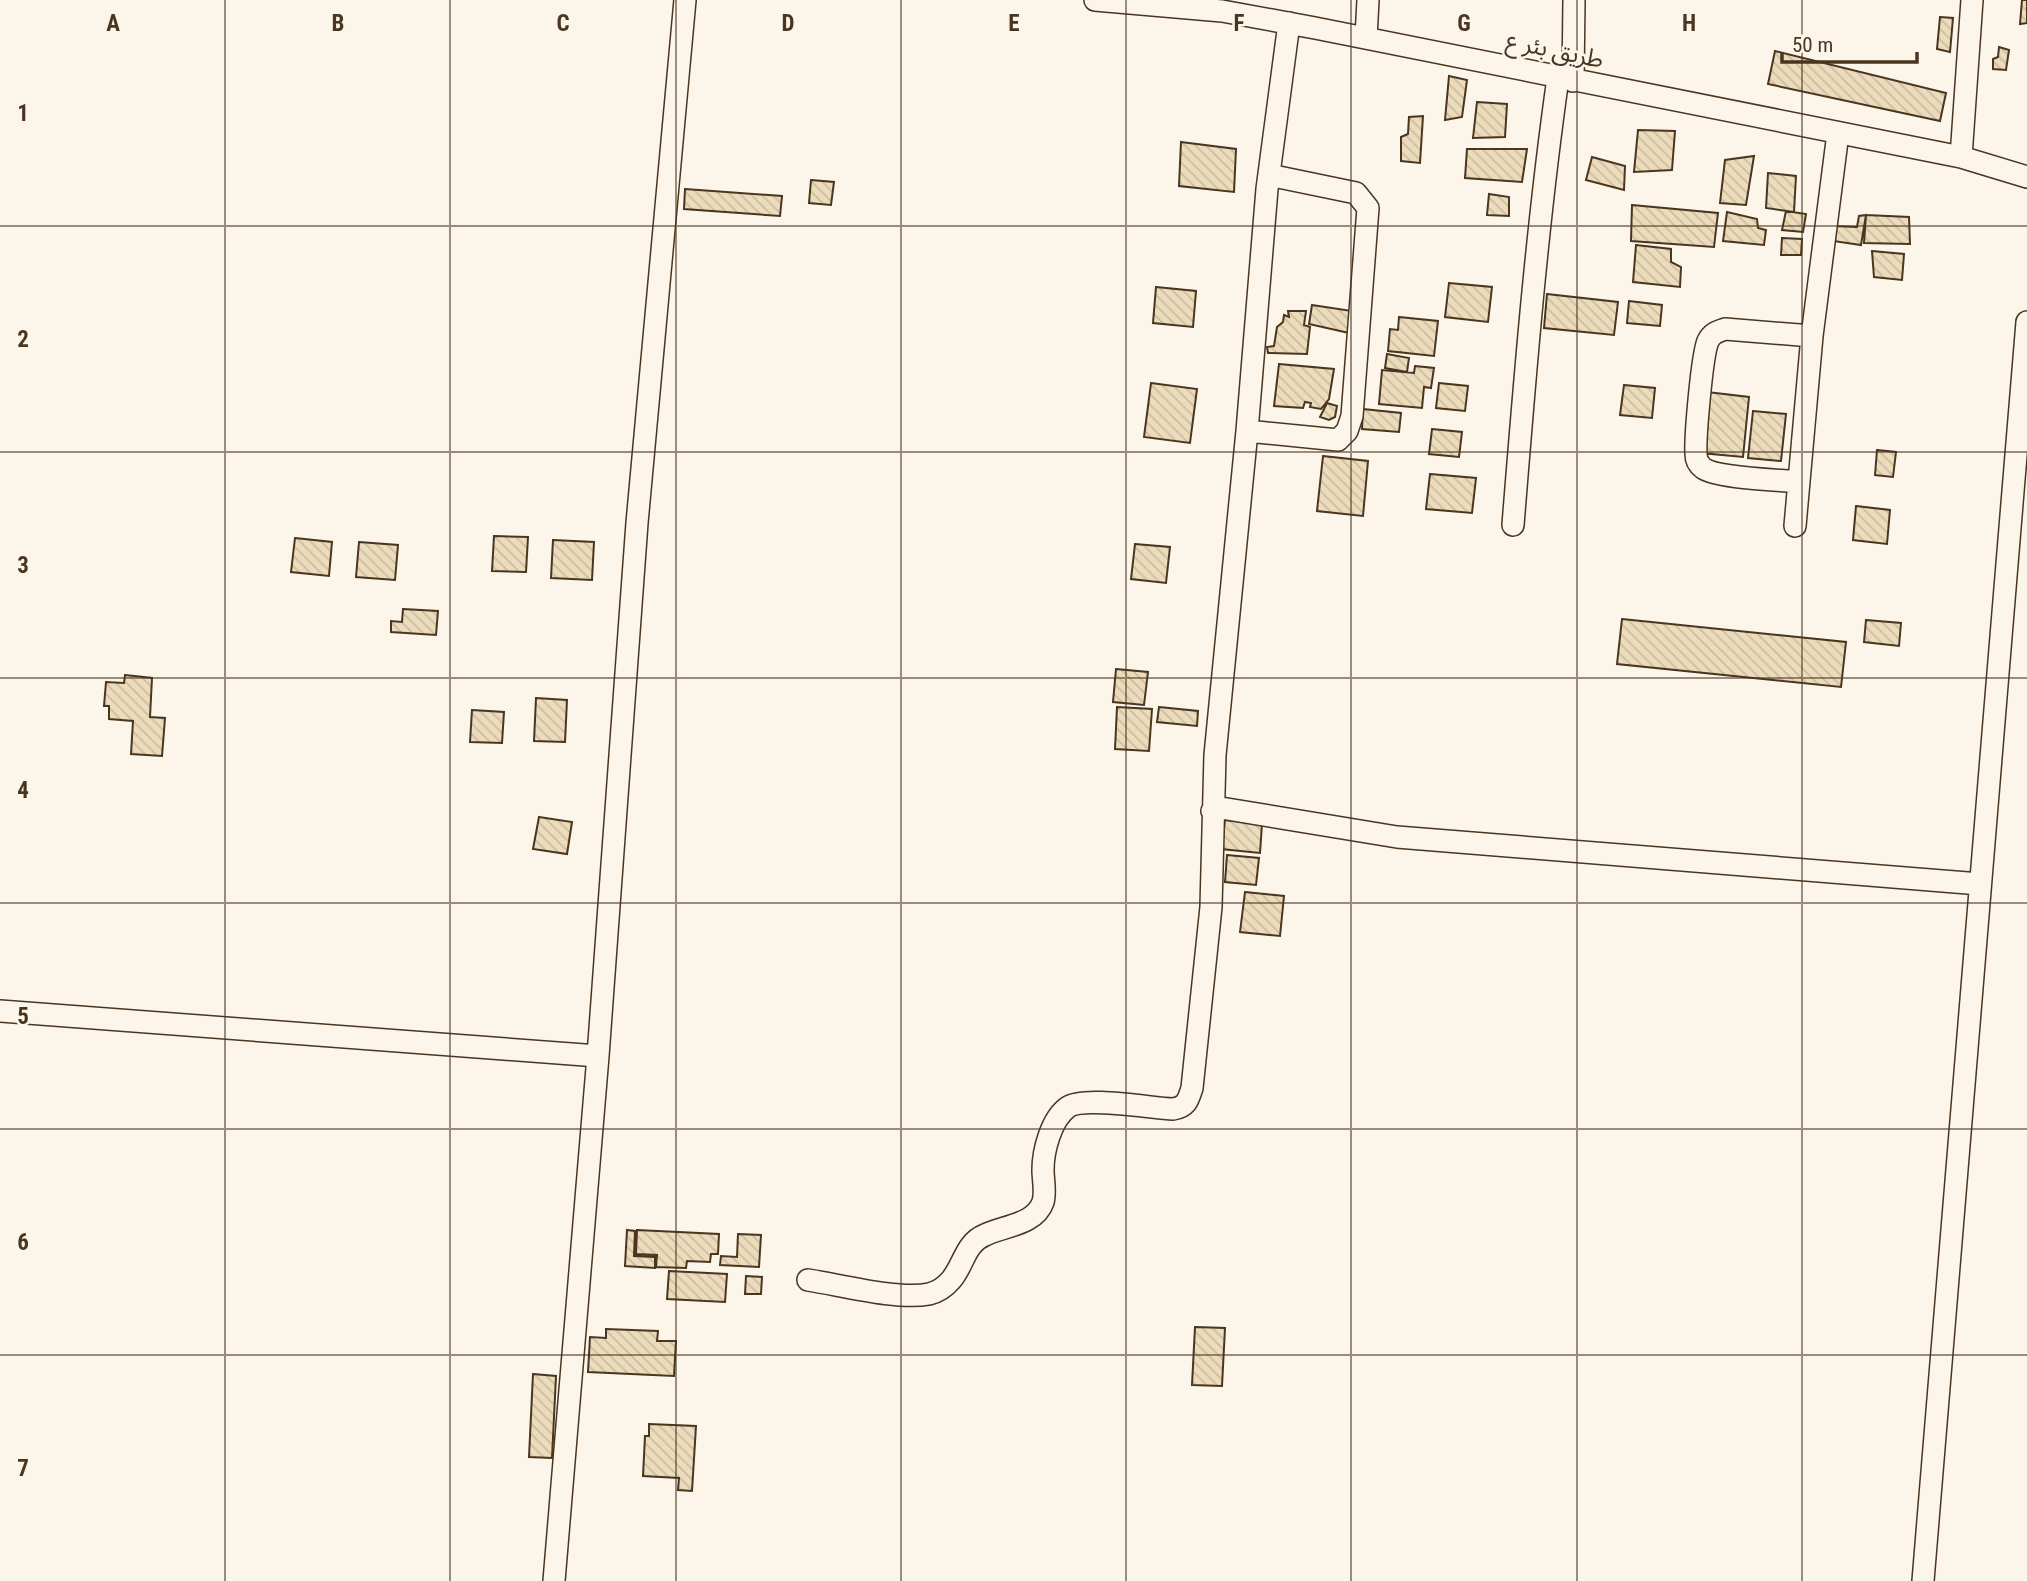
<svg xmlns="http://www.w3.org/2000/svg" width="2027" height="1581" viewBox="0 0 2027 1581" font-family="'Roboto Condensed','Noto Sans Arabic',sans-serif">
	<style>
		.building { fill: url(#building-back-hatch); stroke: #4a3520; stroke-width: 2 }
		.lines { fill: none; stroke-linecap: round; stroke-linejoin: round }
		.minor-casing { stroke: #4a3520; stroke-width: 24 }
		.minor { stroke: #fbf6e9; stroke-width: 21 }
		.grid { fill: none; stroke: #4a3520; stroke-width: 2; stroke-opacity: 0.55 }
		.labels { text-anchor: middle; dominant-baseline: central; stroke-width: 5; stroke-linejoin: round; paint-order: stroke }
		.street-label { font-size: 24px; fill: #4a3520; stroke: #fbf6e9 }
		.grid-label { font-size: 23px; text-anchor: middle; font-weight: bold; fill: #4a3520; stroke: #fbf6e9; stroke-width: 5; stroke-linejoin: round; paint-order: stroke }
	</style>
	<defs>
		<pattern id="building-back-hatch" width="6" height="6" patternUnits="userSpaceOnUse" patternTransform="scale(1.75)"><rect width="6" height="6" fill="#ecdcbc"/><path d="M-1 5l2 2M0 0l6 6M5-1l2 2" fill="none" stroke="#ccbda1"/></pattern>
	</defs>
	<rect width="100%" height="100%" fill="#fbf6e9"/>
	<path class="building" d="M2022,0H2027V23L2020,24Z
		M1940,17L1953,18L1950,52L1937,49Z
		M1999,47L2009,50L2006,70L1993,69V59L1998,57Z
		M1775,51L1946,93L1940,121L1768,84Z
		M1449,76L1467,80L1462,117L1445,120Z
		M1477,102L1507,104L1505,137L1473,138Z
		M1423,116L1420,163L1401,161V137L1408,134L1409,117Z
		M1638,130L1675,131L1672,170L1634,172Z
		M1181,142L1236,149L1234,192L1179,186Z
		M1467,149H1527L1522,182L1465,178Z
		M1754,156L1746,205L1720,203L1725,160Z
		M1592,157L1625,166L1624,190L1586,180Z
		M1768,173L1796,176L1794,212L1766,208Z
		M811,180L834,182L831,205L809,203Z
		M685,189L782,196L780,216L684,209Z
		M1489,194L1509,197V216L1487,215Z
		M1632,205L1718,213L1714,247L1631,241Z
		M1786,211L1806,214L1803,232L1782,230Z
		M1727,212L1757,219L1758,228L1766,230L1764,245L1723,241Z
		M1866,215L1909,217L1910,244L1864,243Z
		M1866,215L1861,245L1833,241V226L1857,227L1859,216Z
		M1782,238L1802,239L1801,255H1781Z
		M1636,245L1671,249V262L1681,267L1680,287L1633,282Z
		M1872,251L1904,254L1902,280L1874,277Z
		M1449,283L1492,287L1488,322L1445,317Z
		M1156,287L1196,291L1193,327L1153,323Z
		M1547,294L1618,302L1614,335L1544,328Z
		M1629,301L1662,305L1660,326L1627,323Z
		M1312,305L1352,311L1349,333L1309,324Z
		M1288,311H1306L1304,325L1310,327L1307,354L1268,353L1267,347L1274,346L1277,327L1283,322L1284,315L1289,317Z
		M1399,317L1438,321L1434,356L1388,351L1390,329L1398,330Z
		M1387,354L1409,358L1407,372L1385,368Z
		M1279,364L1334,369L1329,399L1321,409L1310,407L1311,403L1305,402L1303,408L1274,406Z
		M1415,366L1434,368L1431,388L1424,387L1422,408L1379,404L1382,370L1414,373Z
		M1151,383L1197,389L1190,443L1144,437Z
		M1439,383L1468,386L1465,411L1436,408Z
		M1624,385L1655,388L1652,418L1620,415Z
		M1707,392L1749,397L1743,457L1701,453Z
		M1327,403L1337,406L1335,417L1329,420L1320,417Z
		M1363,409L1401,413L1399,432L1362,429Z
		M1753,411L1786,414L1781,461L1748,458Z
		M1432,429L1462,432L1459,457L1429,454Z
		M1877,450L1896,452L1893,477L1875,475Z
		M1323,456L1368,461L1363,516L1317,511Z
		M1430,474L1476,478L1472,513L1426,509Z
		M1856,506L1890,510L1887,544L1853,540Z
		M494,536L528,537L526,572L492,571Z
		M295,538L332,542L329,576L291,572Z
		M553,540L594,542L592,580L551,578Z
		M359,542L398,545L395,580L356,577Z
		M1135,544L1170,547L1166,583L1131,579Z
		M403,609L438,611L436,635L391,632V621L402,622Z
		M1622,619L1846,642L1841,687L1617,664Z
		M1866,620L1901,623L1899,646L1864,642Z
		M1116,669L1148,672L1144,705L1113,702Z
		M125,675L152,678L150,717L165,718L162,756L131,754L133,721L109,719V706H104L106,682L124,683Z
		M536,698L567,700L565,742L534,741Z
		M1117,707L1152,709L1149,751L1115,749Z
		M1159,707L1198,711L1197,726L1157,722Z
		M472,710L504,712L502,743L470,742Z
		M539,817L572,822L567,854L533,849Z
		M1225,820L1262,824L1260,853L1221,849Z
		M1227,855L1259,858L1256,885L1225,882Z
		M1245,892L1284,896L1280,936L1240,932Z
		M627,1230L635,1231L634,1256L655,1257V1268L625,1266Z
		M637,1230L719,1234L718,1254H711L710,1262L687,1261L686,1268L656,1267L657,1255L636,1254Z
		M738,1234L761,1235L759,1267L720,1265L721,1256L737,1257Z
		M669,1271L727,1274L725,1302L667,1299Z
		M746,1276L762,1277L761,1294H745Z
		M1195,1327L1225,1328L1222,1386L1192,1385Z
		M606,1329L658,1331L657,1341H676L674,1376L588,1372L590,1337L606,1338Z
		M533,1374L556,1376L552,1458L529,1457Z
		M649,1424L696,1426L692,1491L678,1490L679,1478L643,1476L645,1436H649Z"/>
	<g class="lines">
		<g class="minor-casing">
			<path id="minor" d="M1095,0L1222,11L1315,28L1961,157L2027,177
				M1366,38L1368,0
				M1573,81L1574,0
				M1961,157L1972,0
				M1247,431L1338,440L1347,431L1352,416L1368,208L1356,193L1269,175
				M1799,482C1781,480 1715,478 1703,468C1699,465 1696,460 1696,454C1695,437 1702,355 1708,341C1712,333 1717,332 1725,329L1812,336
				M1513,525C1525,375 1537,226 1558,78
				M1795,526L1812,336L1838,133
				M1212,811L1221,808L1397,837L1980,884
				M0,1011L598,1056
				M808,1280C841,1285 897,1300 929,1294C938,1292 945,1287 951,1280C964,1265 965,1243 985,1235C1003,1226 1035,1225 1043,1202C1046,1192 1043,1180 1043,1170C1043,1151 1051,1119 1068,1107C1084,1096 1150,1108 1173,1109C1186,1107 1188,1101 1192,1088L1211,907L1215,755L1247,431L1267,189L1289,23
				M554,1581L598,1056L637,523L685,0
				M1923,1581L2027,322"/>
		</g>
		<use href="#minor" class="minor"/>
	</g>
	<path class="grid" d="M225,0V1581M450,0V1581M676,0V1581M901,0V1581M1126,0V1581M1351,0V1581M1577,0V1581M1802,0V1581M0,226H2027M0,452H2027M0,678H2027M0,903H2027M0,1129H2027M0,1355H2027"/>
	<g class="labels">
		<g class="street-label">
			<text transform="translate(1555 50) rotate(12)">طريق بئر ع</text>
		</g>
	</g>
	<g class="grid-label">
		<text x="113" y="31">A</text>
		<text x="338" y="31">B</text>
		<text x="563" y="31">C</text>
		<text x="788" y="31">D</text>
		<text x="1014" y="31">E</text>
		<text x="1239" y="31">F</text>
		<text x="1464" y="31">G</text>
		<text x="1689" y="31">H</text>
		<text x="23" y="121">1</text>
		<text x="23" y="347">2</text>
		<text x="23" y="573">3</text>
		<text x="23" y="798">4</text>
		<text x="23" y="1024">5</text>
		<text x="23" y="1250">6</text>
		<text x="23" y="1476">7</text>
	</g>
	<path d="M1782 52v10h135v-10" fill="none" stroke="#4a3520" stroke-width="3.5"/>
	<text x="1792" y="52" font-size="21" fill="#4a3520" stroke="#fbf6e9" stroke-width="5" paint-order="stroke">50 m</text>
</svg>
